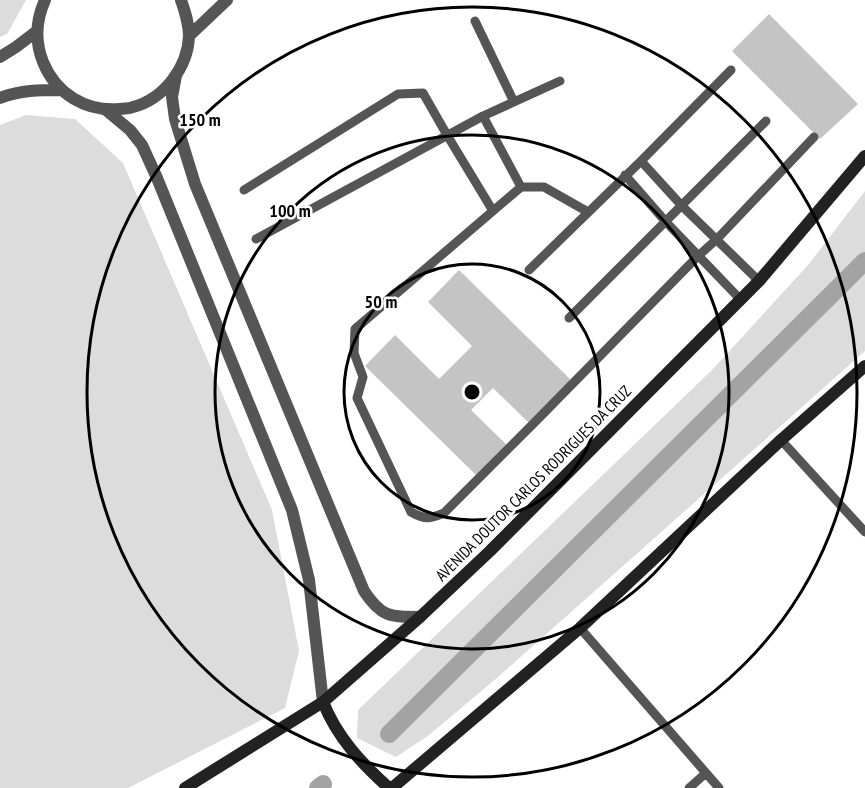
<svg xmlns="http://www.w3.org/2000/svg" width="865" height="788" viewBox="0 0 865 788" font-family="'PT Sans Narrow',sans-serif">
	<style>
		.green { fill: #dcdcdc }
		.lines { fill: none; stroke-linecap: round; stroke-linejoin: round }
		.canal { stroke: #a3a3a3; stroke-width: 18 }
		.building { fill: #c4c4c4 }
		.service { stroke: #555; stroke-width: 9 }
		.minor { stroke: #555; stroke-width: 12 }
		.secondary { stroke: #222; stroke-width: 12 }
		.ring { fill: none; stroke: #000; stroke-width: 3 }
		.labels { text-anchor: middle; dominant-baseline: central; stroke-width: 5; stroke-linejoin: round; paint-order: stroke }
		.street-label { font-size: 16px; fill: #000; stroke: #fff }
		.centre { fill: #000; stroke: #fff; stroke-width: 3 }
		.ring-label { font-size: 18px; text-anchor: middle; font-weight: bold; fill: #000; stroke: #fff; stroke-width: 5; stroke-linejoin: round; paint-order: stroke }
	</style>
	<rect width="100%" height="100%" fill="#fff"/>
	<path class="green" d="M0,0H26L7,34L0,37Z
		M26,115L75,119L123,163L272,510L299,651L285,708L128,788H0V125Z
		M865,191V351L498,677L429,735L396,757L357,738L358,710L712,370L809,264Z"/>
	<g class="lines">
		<path class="canal" d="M389,734L865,261
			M318,788L323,784"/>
	</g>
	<path class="building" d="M769,14L858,104L820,139L732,51Z
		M459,270L571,380L529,423L493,388L471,410L508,446L478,477L365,366L395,335L439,379L472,346L428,302Z"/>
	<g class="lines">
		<path class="service" d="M475,21L514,102
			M483,116L521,187
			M641,161L682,206L759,281
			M625,175L666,222L740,299
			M244,190L398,94L423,93L447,135L493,211
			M588,212L544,187H521L355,329L354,353L363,377L357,398L411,512C425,520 430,519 444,513L533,424L698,256L717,239L814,137
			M256,239L483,116L560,81
			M529,270L641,161L731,70
			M569,318L766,121
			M781,440L865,532
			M580,628L706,773L689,788
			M706,773L719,788"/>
		<path class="minor" d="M45,0C36,20 35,42 43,62C56,94 86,112 120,109C124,108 129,109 133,107C164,99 188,67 189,36C189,23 185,12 181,0
			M189,36L227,0
			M0,57L16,47L37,31
			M176,76L172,97L175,119L195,184L364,591C381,617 390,617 420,617
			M0,98C20,90 40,90 62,90
			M106,110L130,130L142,145L157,178L292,510L309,580L323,702"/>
		<path class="secondary" d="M323,702C337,737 361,763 389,788
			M185,788L323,702L420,617L490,551L759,281L865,156
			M392,788L580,628L781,440L865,366"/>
	</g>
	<g class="ring">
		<circle cx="472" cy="392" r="128"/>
		<circle cx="472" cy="392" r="257"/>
		<circle cx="472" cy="392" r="385"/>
	</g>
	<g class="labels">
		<g class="street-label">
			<text transform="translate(533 483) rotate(-45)">AVENIDA DOUTOR CARLOS RODRIGUES DA CRUZ</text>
		</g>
	</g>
	<circle cx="472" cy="392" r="9" class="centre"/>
	<g class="ring-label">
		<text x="200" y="126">150 m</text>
		<text x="290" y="217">100 m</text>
		<text x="381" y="308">50 m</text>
	</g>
</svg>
